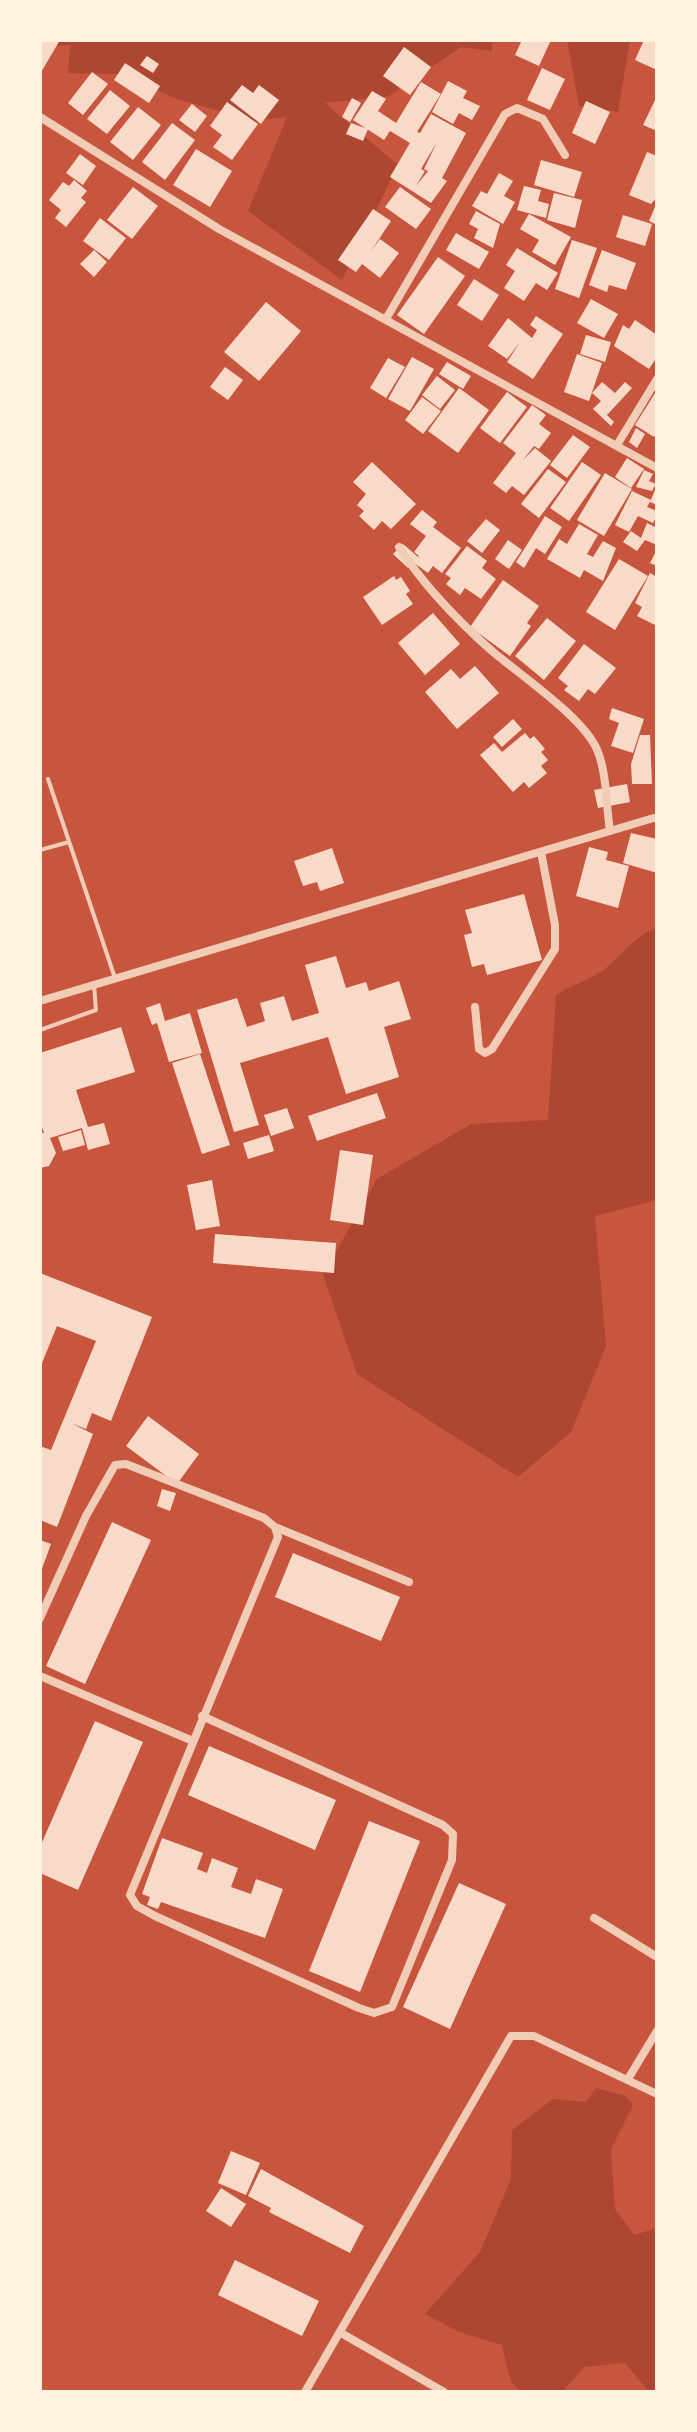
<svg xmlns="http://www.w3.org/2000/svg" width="697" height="2432" viewBox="0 0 697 2432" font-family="Bitter,serif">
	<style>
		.green { fill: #ae4732 }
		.building { fill: #f7dbc8; fill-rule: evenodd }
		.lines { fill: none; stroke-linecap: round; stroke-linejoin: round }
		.service { stroke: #f1ccb7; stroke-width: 4 }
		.minor { stroke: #f1ccb7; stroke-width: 8 }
	</style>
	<rect width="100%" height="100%" fill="#c8553d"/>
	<path class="green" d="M40,40H492V51L461,47L389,96L325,103L398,165L342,280L248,211L287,117L255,121L177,99L119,74L68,73L70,45L40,47Z
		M567,40H630L618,112L579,106Z
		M657,928V1200L595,1216L606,1346L571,1432L518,1477L357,1374L323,1275L377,1179L471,1124L548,1120L556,995C570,986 588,980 602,971C621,958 633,935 657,928Z
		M596,2088L625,2096L633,2105L611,2149L615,2209L634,2235L657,2228V2392H649L625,2363L584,2367L562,2392C508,2392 514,2396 502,2345L459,2332L425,2314L480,2252L511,2179L512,2130L553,2099L586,2102Z"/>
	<path class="building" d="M40,40H60L40,74Z
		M522,40H551L539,66L515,55Z
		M644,40H657V70L635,60Z
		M404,47L431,67L410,95L383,76Z
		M147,56L159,64L153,73L140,65Z
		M125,63L160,86L149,103L114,80Z
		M542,68L565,79L550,110L527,100Z
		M92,72L108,84L83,115L68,103Z
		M448,81L467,91L463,98L480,106L472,120L459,113L453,124L432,112Z
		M421,82L441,94L417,132L420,133L431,114L466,133L442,178L447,181L431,203L390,177L410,143L390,131L384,140L353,120L372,91L386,99L378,111L396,123ZM437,142L424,169L428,171L416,186L425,171L421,169Z
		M242,85L253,93L259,85L279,100L261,124L230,100Z
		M110,90L130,106L107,134L87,119Z
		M657,96V131L643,125Z
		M352,98L361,103L350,122L342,117Z
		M586,101L610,112L595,144L572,133Z
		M227,102L258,124L232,160L213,147L222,135L210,126Z
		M192,104L207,116L195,132L179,120Z
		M138,107L161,125L133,160L110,142Z
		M172,123L195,140L165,180L142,162Z
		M351,123L368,129L363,141L346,134Z
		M196,149L232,171L210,207L173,185Z
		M647,152L657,156V197L651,204L629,195Z
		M80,154L96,166L83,185L66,173Z
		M541,160L582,172L574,197L534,185Z
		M499,173L513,181L504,196L515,202L503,224L472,206L481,191L487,194Z
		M74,180L87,191L81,198L86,202L66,227L55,218L61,210L49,200L63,182L69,186Z
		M524,186L541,190L538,201L549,204L546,218L517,210Z
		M133,187L158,206L132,239L107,220Z
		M400,187L431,209L416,229L385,207Z
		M554,193L582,200L575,228L547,220Z
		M657,202V225L649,221Z
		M373,209L391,221L371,251L380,239L399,253L380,278L362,264L356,272L338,260Z
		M476,211L500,224L493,248L474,238L478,229L469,224Z
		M529,214L571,237L555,265L532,252L539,240L520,229Z
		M623,215L652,224L645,246L616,237Z
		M100,218L126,238L109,260L83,241Z
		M456,233L489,252L479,269L446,250Z
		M572,240L597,248L579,298L555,289Z
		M517,248L558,273L547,290L536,283L524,301L504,288L515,271L506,265Z
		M94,250L107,262L94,277L80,264Z
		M602,250L636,263L626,290L609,285L607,292L589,285Z
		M438,257L465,276L424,334L397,315Z
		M474,279L499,295L482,321L457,305Z
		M591,299L618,314L604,338L577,323Z
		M266,302L301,331L259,381L224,352Z
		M536,316L563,334L533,379L507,362L520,342L507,359L488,346L508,318L532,338L537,330L530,325Z
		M635,320L657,335V357L649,369L614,346L623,325L629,329Z
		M586,335L611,342L605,362L580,354Z
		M577,354L602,363L589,401L564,392Z
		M412,357L434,369L410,411L388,399Z
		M388,358L405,367L386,398L370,388Z
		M447,362L471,376L463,389L439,374Z
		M225,367L243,380L228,400L210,387Z
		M437,376L455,390L440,409L422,395Z
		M602,382L615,393L625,382L632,388L607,415L614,422L611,426L593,409L601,401L592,393Z
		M459,388L489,410L458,453L428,431Z
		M657,390V432L654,437L635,425Z
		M507,392L527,407L500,443L480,428Z
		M422,397L441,411L423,434L405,420Z
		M532,405L546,415L539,424L551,433L539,449L534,446L523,460L535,448L551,461L524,495L512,486L506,493L493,483L516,453L503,443Z
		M636,428L645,434L637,448L629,442Z
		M573,435L590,447L567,478L550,465Z
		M627,458L644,469L631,488L615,477Z
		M372,462L416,504L391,529L382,521L374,530L359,516L364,511L357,505L366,494L353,482Z
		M582,462L601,475L569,521L550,508Z
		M548,469L566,482L539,518L521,504Z
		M644,470L653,474L649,481L656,484L652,491L636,487Z
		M605,473L632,489L604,536L577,520Z
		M657,485V505L650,502Z
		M632,491L651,500L647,507L657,511V515L653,523L638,516L629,532L615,525Z
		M422,510L437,522L433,527L461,548L442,573L433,566L428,573L413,562L408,568L393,554L403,544L418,557L419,556L414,552L426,536L410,524Z
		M545,516L562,527L545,554L536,548L524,568L516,562Z
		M486,519L500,530L482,553L467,541Z
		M647,523L657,528V545L645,540L637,551L623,542L631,531L641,538Z
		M579,524L598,535L587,554L593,557L603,541L616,548L603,581L584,570L580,578L547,559L559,539L567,544Z
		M508,540L522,550L509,569L495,559Z
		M467,546L487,561L482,568L496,579L481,599L465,588L460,595L446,584L451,578L445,574Z
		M657,549V566L650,563Z
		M619,559L648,576L615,630L586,612Z
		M650,573L657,577L655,625L637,616L642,607L635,603Z
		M394,576L396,580L401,577L410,591L406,594L413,604L382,625L363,597Z
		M503,580L539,606L527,623L531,626L510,656L470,627Z
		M433,613L460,644L425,675L398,643Z
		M547,618L576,641L544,680L515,656Z
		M584,644L616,668L595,694L588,689L579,701L564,690L568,686L558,678Z
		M475,666L499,693L457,729L425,692L451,669L460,679Z
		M612,708L644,719L633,753L611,746L619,723L609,719Z
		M513,719L522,729L502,747L493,737Z
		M525,733L530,739L534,736L545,749L541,752L548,760L541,766L547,773L529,788L524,782L513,792L480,755L494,743L502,752Z
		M640,735H650L652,784H632L631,764Z
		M627,784L630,802L598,808L594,790Z
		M631,833L657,839V873L623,863Z
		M589,847L608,852L606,860L629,866L618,908L576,896Z
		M332,848L344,883L320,891L317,882L303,886L294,861Z
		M524,894L542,960L487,975L484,964L472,967L464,935L472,933L465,910Z
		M336,956L346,988L366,982L369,991L399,981L411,1019L384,1027L399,1077L346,1094L328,1037L240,1063L259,1125L234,1132L197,1010L237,998L247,1027L265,1021L260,1003L284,996L292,1021L319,1013L305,965Z
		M160,1003L165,1021L190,1013L202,1053L169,1062L157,1023L152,1025L146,1008Z
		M121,1027L135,1072L76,1090L88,1127L104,1123L110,1144L88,1150L82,1128L50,1138L56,1153L49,1166L40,1168V1133H44L40,1122V1053Z
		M200,1054L230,1145L202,1154L172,1063Z
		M377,1093L386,1118L317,1141L308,1116Z
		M287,1108L294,1128L271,1136L264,1115Z
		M81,1130L85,1145L63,1151L58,1137Z
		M269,1135L274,1151L248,1159L243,1143Z
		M340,1150L373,1155L363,1225L330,1220Z
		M212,1180L220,1226L196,1230L187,1185Z
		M215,1234L336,1243L334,1273L213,1263Z
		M40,1273L152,1317L111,1421L92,1413L86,1429L71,1423L93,1434L57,1527L40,1520V1446L51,1450L96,1341L57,1326L40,1368Z
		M148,1416L199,1454L177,1484L126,1446Z
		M162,1489L176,1493L170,1511L157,1506Z
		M112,1522L151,1540L85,1684L46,1666Z
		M40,1540L51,1544L40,1574Z
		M293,1553L400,1597L381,1641L275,1597Z
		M95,1721L143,1742L78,1890L40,1873V1847Z
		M209,1746L336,1800L315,1850L188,1795Z
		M369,1821L420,1841L360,1992L309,1971Z
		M162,1838L203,1853L197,1869L207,1873L212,1858L238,1868L231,1887L251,1894L256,1879L283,1889L265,1938L161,1902L158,1909L147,1905L150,1897L142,1894Z
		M459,1883L506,1904L450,2029L403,2007Z
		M231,2151L260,2163L246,2195L218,2183Z
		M261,2169L364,2226L350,2253L269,2212L271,2208L248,2196Z
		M221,2188L246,2204L231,2227L206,2211Z
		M235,2260L319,2301L302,2336L218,2295Z"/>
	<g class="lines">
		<path class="service" d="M48,779L115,978
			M40,850L69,842
			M40,1030L96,1010L94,985"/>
		<path class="minor" d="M40,117L219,229L657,468
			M386,319L505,114L517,108L543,119L565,155
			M617,445L657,379
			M399,547C424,586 457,620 492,651C520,675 586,719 598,752C607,775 606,806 610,831
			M40,1001L657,817
			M475,1007L479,1049L485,1053L492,1049L555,949V925L541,852
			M275,1527L409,1582
			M40,1618L86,1516L115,1465L126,1464L264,1518L275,1527L278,1537L130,1895L137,1906L155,1916L359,2008L374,2013L392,2007L452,1860L453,1834L443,1825L202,1716
			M40,1676L193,1741
			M594,1918L657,1957
			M628,2079L657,2031
			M341,2333L444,2392
			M305,2392L511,2036H534L657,2094"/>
	</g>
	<rect width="697" height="2432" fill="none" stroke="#fff3e0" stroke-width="84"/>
</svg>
